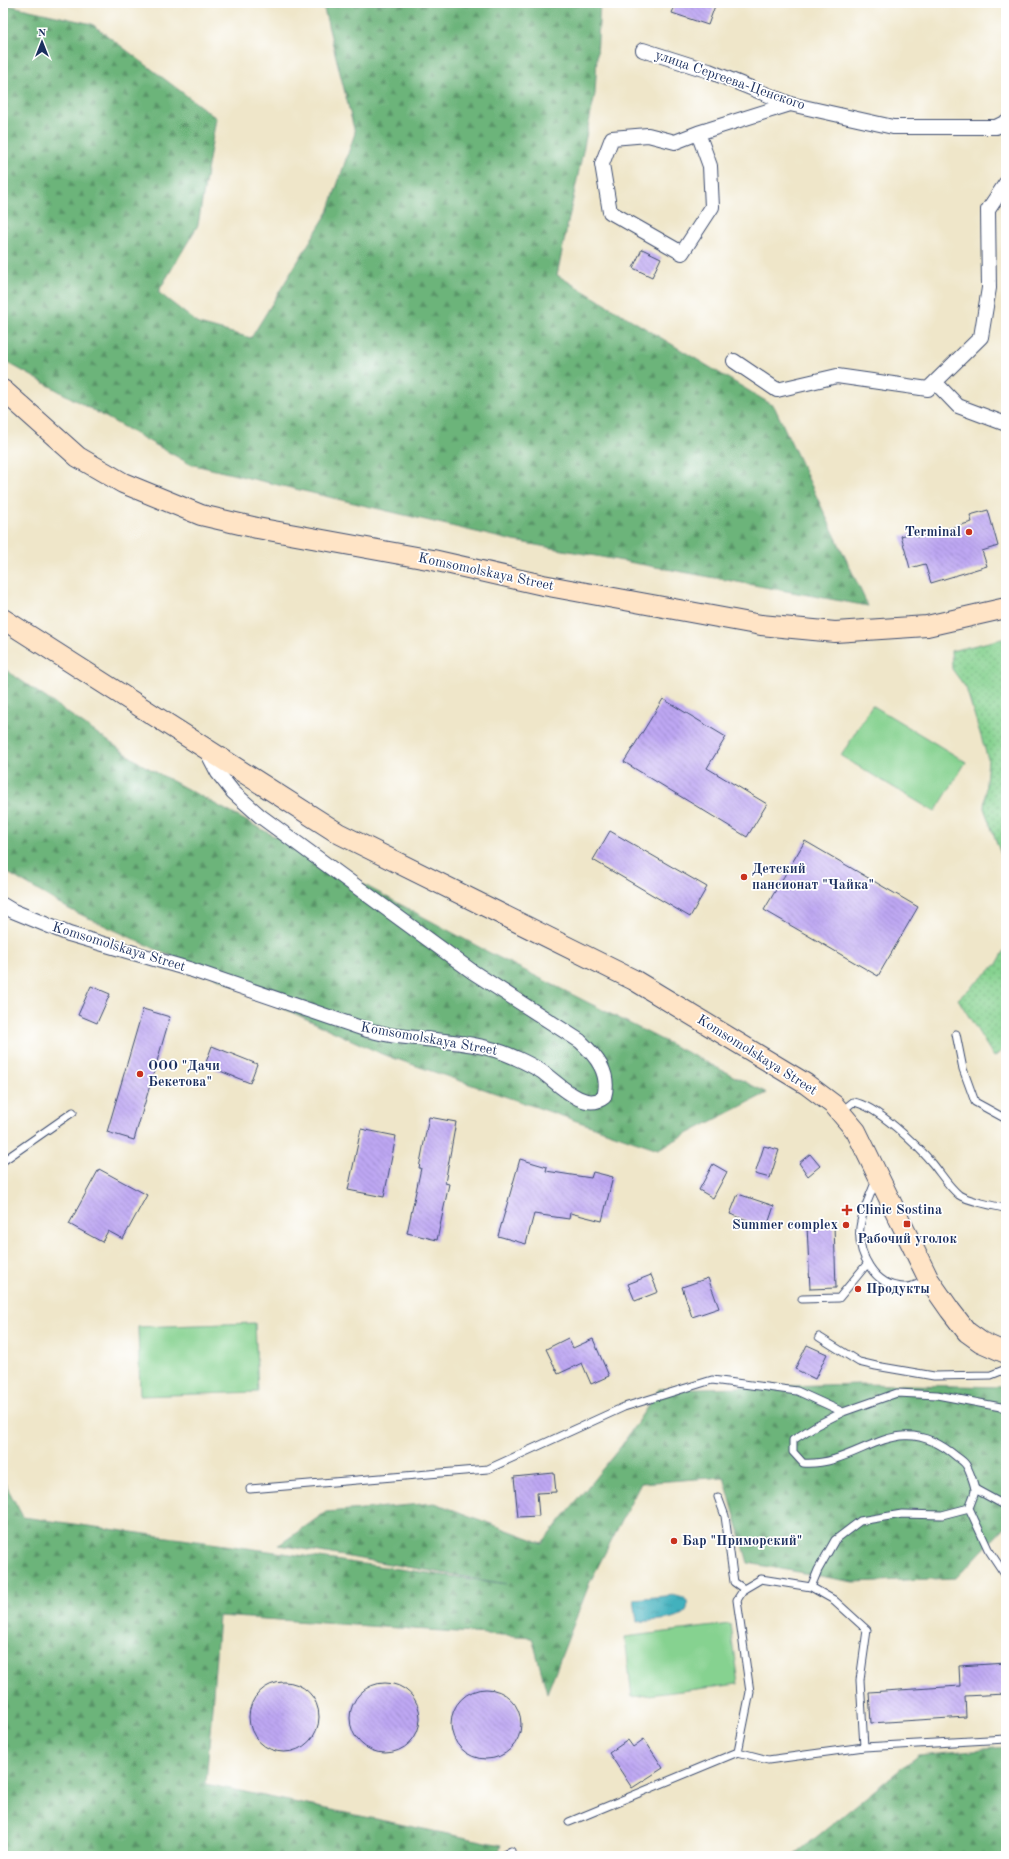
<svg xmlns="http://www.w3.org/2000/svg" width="1009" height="1859" viewBox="0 0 1009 1859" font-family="'Old Standard TT',serif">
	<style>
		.grass { fill: url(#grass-dots); stroke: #508077 }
		.forest { fill: url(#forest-firs); stroke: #44726c }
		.pitch { fill: #86d290; stroke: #508077 }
		.water { fill: url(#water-ripples); stroke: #2e708e }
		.building { fill: url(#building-back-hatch) }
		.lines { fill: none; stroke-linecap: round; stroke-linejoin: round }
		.lane-casing { stroke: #3b4a6e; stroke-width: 9 }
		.street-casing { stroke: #3b4a6e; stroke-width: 16 }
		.secondary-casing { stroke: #3b4a6e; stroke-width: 22 }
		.lane { stroke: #fff; stroke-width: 7 }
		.street { stroke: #fff; stroke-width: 14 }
		.secondary { stroke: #ffe4c6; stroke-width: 20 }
		.poi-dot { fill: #c8321e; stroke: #fff; stroke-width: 1.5 }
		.labels { text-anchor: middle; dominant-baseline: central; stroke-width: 3.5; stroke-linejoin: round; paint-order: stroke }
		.street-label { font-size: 14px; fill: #1b2f5e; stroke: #fff }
		.poi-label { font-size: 14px; font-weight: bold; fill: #1b2f5e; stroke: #fff; text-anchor: start }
	</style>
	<defs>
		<pattern id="grass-dots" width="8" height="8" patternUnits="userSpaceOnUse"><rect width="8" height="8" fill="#86d290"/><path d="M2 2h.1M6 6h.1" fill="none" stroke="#6dab79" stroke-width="1.8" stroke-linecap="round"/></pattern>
		<pattern id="forest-firs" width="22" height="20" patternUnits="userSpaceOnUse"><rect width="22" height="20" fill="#6cb47a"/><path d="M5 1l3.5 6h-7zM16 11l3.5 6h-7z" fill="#589367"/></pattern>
		<pattern id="water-ripples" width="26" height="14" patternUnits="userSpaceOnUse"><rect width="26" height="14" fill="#42b1bd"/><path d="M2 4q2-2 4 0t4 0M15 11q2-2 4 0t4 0" fill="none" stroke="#36909d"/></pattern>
		<pattern id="building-back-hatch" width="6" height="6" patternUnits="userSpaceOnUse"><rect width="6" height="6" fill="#bea7f3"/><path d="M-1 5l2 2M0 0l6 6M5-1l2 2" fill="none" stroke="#9a88c8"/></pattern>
	</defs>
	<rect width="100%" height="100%" fill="#fff"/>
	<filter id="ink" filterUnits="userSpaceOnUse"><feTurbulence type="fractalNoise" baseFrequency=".025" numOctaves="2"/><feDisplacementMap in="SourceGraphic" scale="8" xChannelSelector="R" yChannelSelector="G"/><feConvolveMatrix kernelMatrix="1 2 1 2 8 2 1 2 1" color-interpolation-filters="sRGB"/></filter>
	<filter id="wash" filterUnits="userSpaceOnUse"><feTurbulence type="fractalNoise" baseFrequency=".012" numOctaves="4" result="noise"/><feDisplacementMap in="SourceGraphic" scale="16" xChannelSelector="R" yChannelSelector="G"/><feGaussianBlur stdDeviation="0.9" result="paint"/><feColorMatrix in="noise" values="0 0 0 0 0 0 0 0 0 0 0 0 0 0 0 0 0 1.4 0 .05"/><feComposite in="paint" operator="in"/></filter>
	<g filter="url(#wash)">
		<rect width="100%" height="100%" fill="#efe6c9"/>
		<path class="grass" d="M1006,638V868L984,808L988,759L966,688L952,669L951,651Z
			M1006,948V1047L994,1057L958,999L997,964Z"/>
		<path class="forest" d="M329,3H600L595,94L557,275L774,406L868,606L514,541L190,464L3,360V4L92,24L216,118L198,225L158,292L199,324L251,338L328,212L355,133L324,9Z
			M3,668L141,764L490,953L767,1093L658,1149L382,1054L69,909L3,870Z
			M861,1384L1006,1387V1526L956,1578L853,1582L748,1563L724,1477L641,1483L590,1582L547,1693L532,1637L219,1616L206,1784L501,1845L497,1856H3V1480L23,1517L507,1584L279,1545L326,1512L435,1503L542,1543L622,1445L659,1389Z
			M1006,1747V1856H793L918,1755Z"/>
		<path class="pitch" d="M872,705L966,762L935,812L841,756Z
			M255,1323L258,1392L140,1396L138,1327Z
			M730,1624L738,1684L632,1697L625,1637Z"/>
		<path class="water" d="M675,1595C680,1596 685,1596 687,1602C693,1622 650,1620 637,1622L634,1599Z"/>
		<g id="blocks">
			<path class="building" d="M676,3H716L708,25L672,13Z
				M642,249L661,258L652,277L633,268Z
				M988,510L998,546L982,551L987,566L931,583L925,564L910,568L901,536L916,532L917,537L972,522L970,515Z
				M663,699L726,737L707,768L767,804L747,837L624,762Z
				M610,831L707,887L690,917L593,860Z
				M805,841L918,907L878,976L764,910Z
				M91,986L110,994L97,1023L78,1015Z
				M143,1009L170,1017L134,1140L107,1132Z
				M212,1046L257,1064L250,1083L205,1065Z
				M429,1117L456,1122L445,1183L449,1184L437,1240L407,1233L421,1168H419Z
				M361,1129L396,1136L384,1197L348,1190Z
				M764,1146L779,1150L770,1178L755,1174Z
				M810,1154L820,1166L808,1176L799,1163Z
				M520,1159L547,1167L546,1171L591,1178L593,1172L613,1177L602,1221L570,1213L569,1219L534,1214L526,1244L498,1236Z
				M713,1164L727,1172L713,1198L699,1190Z
				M99,1169L147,1195L123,1239L108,1231L102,1242L69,1224Z
				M738,1194L774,1206L767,1227L730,1214Z
				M834,1225L836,1288L810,1289L807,1226Z
				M651,1275L658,1292L635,1301L628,1284Z
				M708,1278L719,1308L692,1317L682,1287Z
				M568,1338L573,1348L593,1339L609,1376L591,1384L582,1363L558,1374L546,1349Z
				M807,1345L827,1354L815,1379L795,1369Z
				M554,1473L556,1492L537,1493L539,1516L518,1517L514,1477Z
				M1006,1663V1694L965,1696L966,1717L871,1723L869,1692L960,1686L959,1666Z
				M249 1717a35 35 0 1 1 70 0a35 35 0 1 1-70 0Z
				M350 1718a35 35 0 1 1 70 0a35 35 0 1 1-70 0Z
				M451 1724a35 35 0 1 1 70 0a35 35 0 1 1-70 0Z
				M644,1739L663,1768L632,1788L609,1753L628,1740L633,1747Z"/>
		</g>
	</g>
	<g filter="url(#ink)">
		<use href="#blocks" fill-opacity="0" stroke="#3b4a6e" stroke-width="1"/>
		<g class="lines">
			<g class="lane-casing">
				<path id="lane" d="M956,1034L963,1069L975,1102L1006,1119
					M842,1111L853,1102C876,1105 918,1146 933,1164C941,1174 949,1187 959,1195C966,1200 997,1207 1006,1208
					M3,1161L73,1112
					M876,1180C871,1194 862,1211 860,1227C857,1253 874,1286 903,1287C911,1288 920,1283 927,1281
					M802,1299L839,1298L867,1264
					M819,1337L859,1362L876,1366L934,1376L991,1375L1006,1369
					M250,1489L488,1469L624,1407L712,1380L797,1391L843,1412
					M975,1489L1006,1506
					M718,1497L725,1516L734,1582L744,1589
					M969,1508L988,1549L1006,1576
					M811,1587L834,1600L867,1630L860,1680L864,1747
					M738,1752L768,1760L864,1747L1006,1739
					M569,1822L738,1752L750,1692L737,1600L744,1589L761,1579L811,1587L818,1570L835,1540L860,1521L902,1514L942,1515L969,1508C971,1502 974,1496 975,1491C975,1485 969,1470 966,1465C964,1462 960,1459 957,1457C895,1404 862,1467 803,1463L793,1452V1440L815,1426L843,1412L897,1393L937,1395L1006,1408
					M502,1856L511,1851"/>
			</g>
			<g class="street-casing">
				<path id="street" d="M643,50L709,71L790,104L893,127H996L1006,122
					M698,133L675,142L648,135L612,138L602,164L610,212L682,253L712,207L710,166L698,133L790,104
					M734,361L777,390L837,376L928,389L981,337L989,288L988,210L1006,183
					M935,382L958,406L1006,424
					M3,905L13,911L69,934L192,970L367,1030C377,1032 387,1035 397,1036C437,1041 480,1041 516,1058C525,1062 533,1066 541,1071C557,1082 584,1113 604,1097C611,1073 596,1056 580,1041L473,972L260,816L233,792L218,773L206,750"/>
			</g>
			<g class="secondary-casing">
				<path id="secondary" d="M3,390L78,457L123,483L201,515L257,528L433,560L543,585L761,625L835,632L927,626L1006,608
					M3,619L338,833L634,980L806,1084L834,1105L856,1131L929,1280L950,1310L967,1332L981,1342L1006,1353"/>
			</g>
			<use href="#lane" class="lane"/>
			<use href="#street" class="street"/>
			<use href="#secondary" class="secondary"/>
		</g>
	</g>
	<g class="poi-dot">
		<circle cx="969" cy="532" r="4"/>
		<circle cx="744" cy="877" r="4"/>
		<circle cx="140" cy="1074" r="4"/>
		<path d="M845 1204h4v4h4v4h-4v4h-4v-4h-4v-4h4z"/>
		<rect x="903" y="1220" width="8" height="8" rx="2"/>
		<circle cx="846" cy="1225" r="4"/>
		<circle cx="858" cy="1289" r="4"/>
		<circle cx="674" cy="1541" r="4"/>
	</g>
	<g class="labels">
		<g class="street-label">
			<text transform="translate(730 80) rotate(19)">улица Сергеева-Ценского</text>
			<text transform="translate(486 572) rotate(12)">Komsomolskaya Street</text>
			<text transform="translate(119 947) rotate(17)">Komsomolskaya Street</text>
			<text transform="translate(429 1039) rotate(10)">Komsomolskaya Street</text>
			<text transform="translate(757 1055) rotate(32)">Komsomolskaya Street</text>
		</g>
		<g class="poi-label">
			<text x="961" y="532" text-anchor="end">Terminal</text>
			<text x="752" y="869">Детский<tspan x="752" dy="16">пансионат "Чайка"</tspan></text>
			<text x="148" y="1066">ООО "Дачи<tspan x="148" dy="16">Бекетова"</tspan></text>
			<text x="856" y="1210">Clinic Sostina</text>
			<text x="838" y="1225" text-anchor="end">Summer complex</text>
			<text x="907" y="1239" text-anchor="middle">Рабочий уголок</text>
			<text x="866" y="1289">Продукты</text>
			<text x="682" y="1541">Бар "Приморский"</text>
		</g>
	</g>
	<rect width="1009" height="1859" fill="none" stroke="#fff" stroke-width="16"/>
	<g transform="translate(42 42)" stroke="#ffffff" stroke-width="3" paint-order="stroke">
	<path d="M0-3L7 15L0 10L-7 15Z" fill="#1b2f5e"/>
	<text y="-6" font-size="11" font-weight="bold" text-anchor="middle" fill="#1b2f5e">N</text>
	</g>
</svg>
